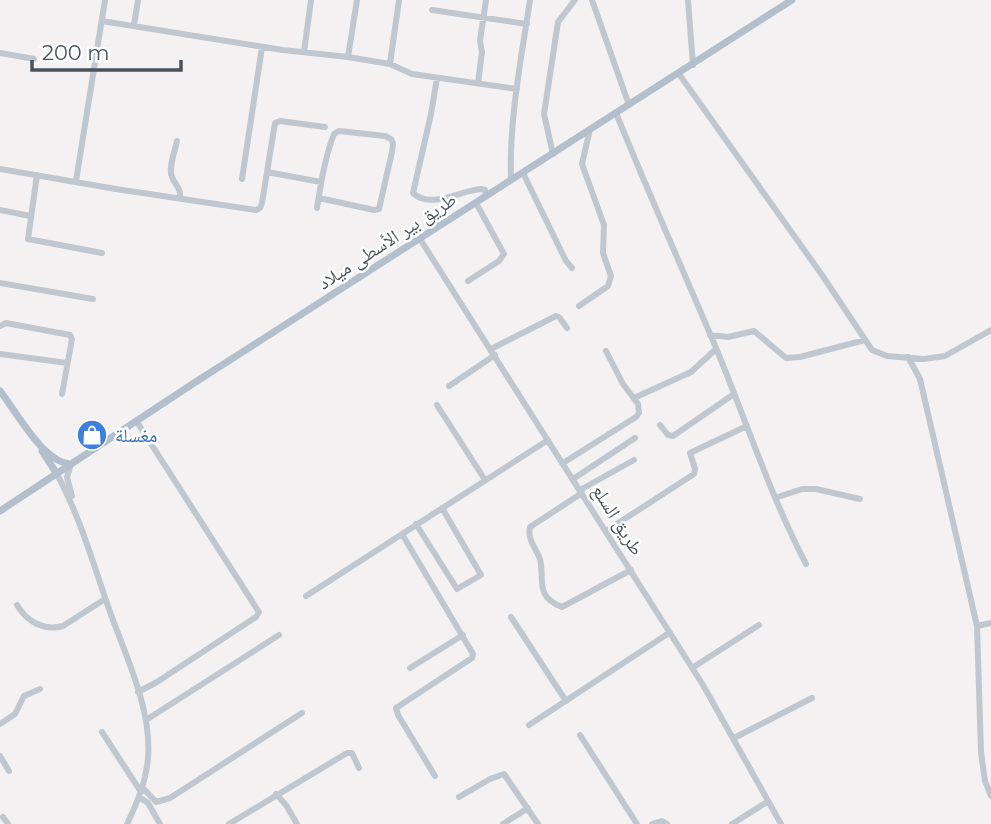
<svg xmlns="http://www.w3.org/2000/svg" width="991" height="824" viewBox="0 0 991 824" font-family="Montserrat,'Noto Naskh Arabic',sans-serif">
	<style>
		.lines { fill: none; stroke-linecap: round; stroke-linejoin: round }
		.minor { stroke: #c0c7ce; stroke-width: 6 }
		.major { stroke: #b3bfcd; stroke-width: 7 }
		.labels { text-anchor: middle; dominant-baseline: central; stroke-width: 5; stroke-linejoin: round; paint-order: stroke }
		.street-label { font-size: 19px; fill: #4a535d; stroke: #fff }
		.shop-label { font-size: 19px; fill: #366cbe; stroke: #fff; text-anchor: start }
	</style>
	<rect width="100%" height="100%" fill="#f3f1f1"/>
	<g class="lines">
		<path class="minor" d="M592,0L629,105
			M688,0L693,65
			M432,10L527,24
			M102,21L283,50L348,57L390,64L412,74L517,89
			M134,25L138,0
			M304,52L311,0
			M0,53L34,59
			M348,57L357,0
			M390,64L399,0
			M679,74L822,275L872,350L887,356L924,359L945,356L991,330
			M437,78L431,114L413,193C431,210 461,190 481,189L485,190L486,196
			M478,83L482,52L480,41L486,0
			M616,113C648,192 683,270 716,348C746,420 770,495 806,564
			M177,141C175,151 168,168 172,177C175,186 181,187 180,198
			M553,154L544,114L558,22L575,0
			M0,169L116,189L256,210L260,208L262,203L275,123L280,121L325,127
			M267,172L321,182
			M523,173L566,261L572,268
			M37,175L28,239L102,253
			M242,179L262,47
			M511,180C509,120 521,60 530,0
			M76,181L105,0
			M317,208C321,183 325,157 334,134L339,131L385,136L391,139L393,143L392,152L379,209L374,210L319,198
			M0,210L30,216
			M420,239L703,685L781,824
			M468,281L499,261L504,254L476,203
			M0,283L93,299
			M579,306L608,286L611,276L603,253L604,225L582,164L590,129
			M0,326L6,323L70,335L72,339L62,394
			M710,335L728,337L754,331L786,358L800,357L865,340
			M491,349L556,316L559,317L567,328
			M0,354L67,363
			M908,357L920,379L977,626L981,752L985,781L991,796
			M449,386L495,355
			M634,398L691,372L716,349
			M437,405L485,480
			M137,422L259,612L256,617L157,682L138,692
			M660,425L668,435L673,436L734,394
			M563,463L636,417L639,413L638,404L623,384L606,351
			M71,464L67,477L72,496
			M57,474C80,517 93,563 109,609C125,655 152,708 148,758C146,782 137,803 127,824
			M573,479L635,438
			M580,490L634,460
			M582,493L530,527C527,540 536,548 540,559C545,580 534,596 562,607L631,570
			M775,498L802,489H816L860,499
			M416,524L457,589L481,575L442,508
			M606,531L694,474L695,469L690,453L747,426
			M402,534L473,654L472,658L396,708L398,715L435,776
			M306,596L548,440
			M17,605C27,622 44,631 63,626L105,599
			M511,617L566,701
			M977,626L991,623
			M410,668L463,635
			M692,668L759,625
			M146,720L279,635
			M0,724L15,714L24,696L40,689
			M529,725L669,633
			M102,732L141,792
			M580,735L637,824
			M734,738L812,698
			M0,756L9,771
			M142,787L156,802L170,798L302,713
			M276,794L286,805L297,824
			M139,797L148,803L160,824
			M459,797L490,779L504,774L538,824
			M3,817L8,824
			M229,824L347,753H352L359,768
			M503,824L528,808
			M652,824L662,821L667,824
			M732,824L767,802"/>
		<path class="major" d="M0,391C16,411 43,462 70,464
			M42,451L57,474
			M0,511L194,383L792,0"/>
	</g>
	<defs>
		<g id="shop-disc" transform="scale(1.575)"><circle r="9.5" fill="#3f7fe0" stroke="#fff"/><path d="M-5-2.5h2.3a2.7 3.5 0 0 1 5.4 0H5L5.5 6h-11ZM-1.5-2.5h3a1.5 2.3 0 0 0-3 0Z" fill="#fff"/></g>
	</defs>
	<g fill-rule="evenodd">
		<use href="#shop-disc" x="92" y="435"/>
	</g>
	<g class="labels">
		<g class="street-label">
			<text transform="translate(387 241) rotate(-33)">طريق بير الأسطى ميلاد</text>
			<text transform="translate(618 520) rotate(58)">طريق السلع</text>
		</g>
		<g class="shop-label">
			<text x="115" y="435">مغسلة</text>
		</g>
	</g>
	<path d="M32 60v10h149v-10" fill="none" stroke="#4a535d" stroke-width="3.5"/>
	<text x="42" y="60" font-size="21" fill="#4a535d" stroke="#ffffff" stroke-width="5" paint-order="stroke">200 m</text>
</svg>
